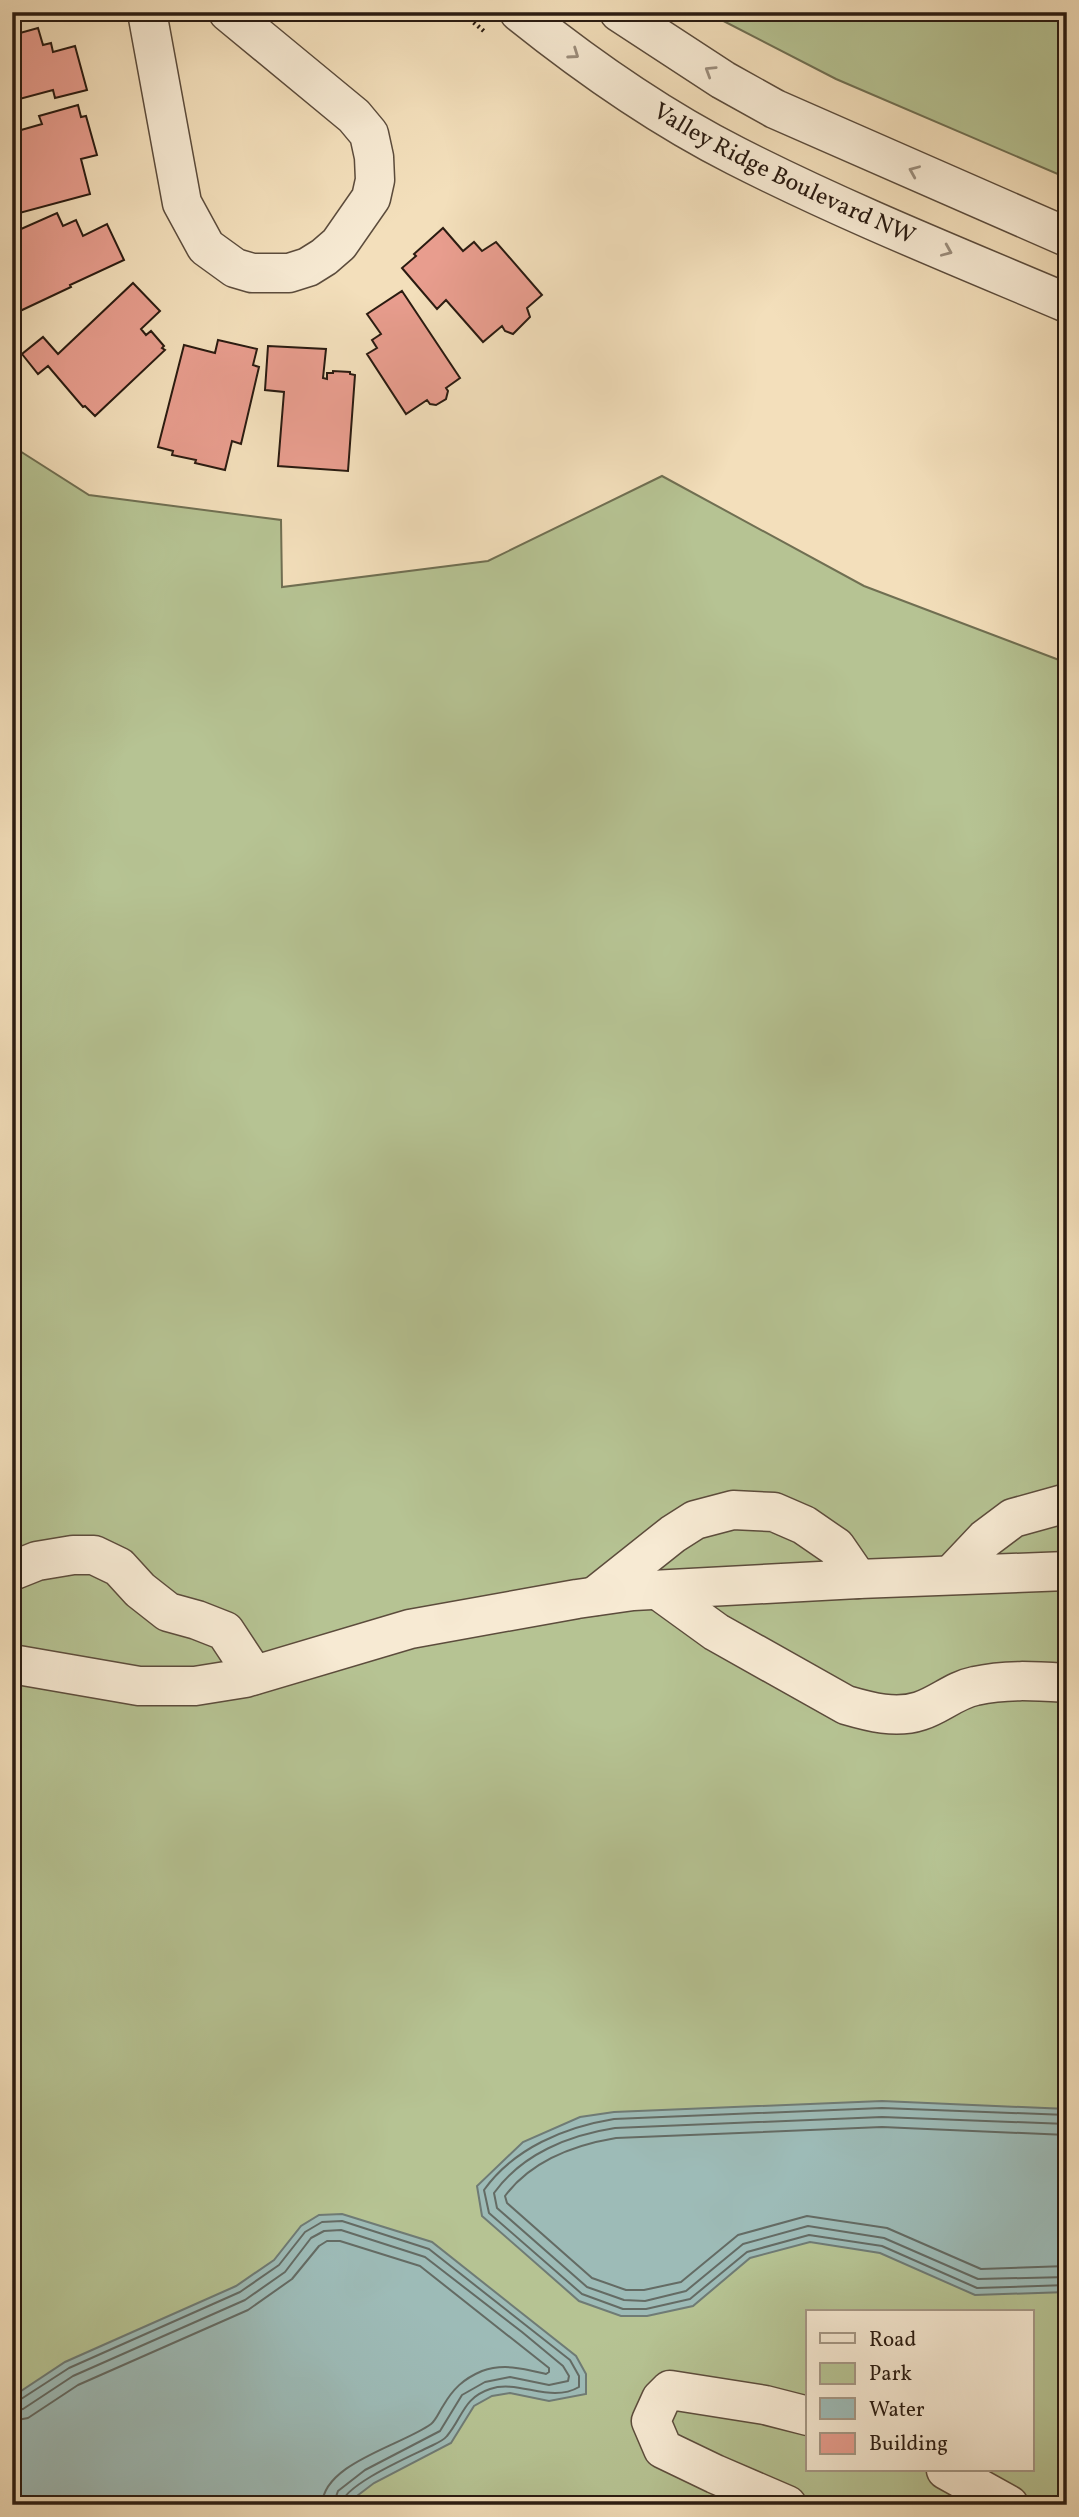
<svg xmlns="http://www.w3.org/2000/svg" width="1079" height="2517" viewBox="0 0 1079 2517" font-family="Vollkorn,serif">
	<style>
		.green { fill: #b6c393; stroke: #706f52; stroke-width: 2; fill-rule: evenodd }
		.water { fill: #9dbbb7; stroke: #6f7b75; stroke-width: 2 }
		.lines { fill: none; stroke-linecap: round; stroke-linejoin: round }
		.shore { stroke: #646b64; stroke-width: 2 }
		.building { fill: #e89d8e; stroke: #2a1b11; stroke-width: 2 }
		.minor-casing { stroke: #5c4c3c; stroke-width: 41 }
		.path { stroke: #2a1b11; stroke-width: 4.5; stroke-dasharray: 2 3.5; stroke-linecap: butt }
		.minor { stroke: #f7ead3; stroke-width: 38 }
		.oneway { stroke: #9b8d7c }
		.labels { text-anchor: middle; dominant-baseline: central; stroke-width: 5; stroke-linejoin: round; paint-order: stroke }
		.street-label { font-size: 24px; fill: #2a1b11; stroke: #f7ead3 }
	</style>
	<rect width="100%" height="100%" fill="#f3dfbb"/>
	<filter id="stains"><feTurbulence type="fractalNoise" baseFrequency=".00286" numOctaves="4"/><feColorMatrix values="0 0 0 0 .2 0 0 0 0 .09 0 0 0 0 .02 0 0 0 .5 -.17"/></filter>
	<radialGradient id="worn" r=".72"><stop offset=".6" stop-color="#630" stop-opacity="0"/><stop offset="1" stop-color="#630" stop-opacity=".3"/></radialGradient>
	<path class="green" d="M706,12H1067V178L836,79Z
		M12,446L89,495L281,520L282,587L488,561L662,476L864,586L1067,663V2505H12ZM808,2312H1032V2470H808Z"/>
	<path class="water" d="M882,2101L1067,2109V2292L975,2295L880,2253L810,2242L750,2258L693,2306L647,2316H621L579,2301L482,2216L477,2186L523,2142L580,2117L614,2112Z
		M342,2214L432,2242L576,2356L586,2374V2394L549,2401L510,2393L492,2396L474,2406L451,2443L374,2483L345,2505H12V2397L65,2362L236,2286L274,2260L301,2226L319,2215Z"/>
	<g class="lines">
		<path class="shore" d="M1067,2115L882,2108L614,2119C565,2127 514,2148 484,2190L489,2213L582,2294L623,2309H646L690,2299L747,2252L809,2235L882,2246L977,2288L1067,2285
			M1067,2124L882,2117L615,2128C569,2135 522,2154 494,2193L497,2208L587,2287L624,2300L645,2301L686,2291L743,2244L808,2226L884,2238L978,2279L1067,2277
			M1067,2135L882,2127L616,2138C574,2145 531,2161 505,2196L507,2203L592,2278L626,2290H644L681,2282L738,2235L807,2216L887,2228L981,2269L1067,2266
			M12,2402L18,2401L69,2368L240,2292L279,2265L305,2232L322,2222L342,2221L429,2249L570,2360L579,2376V2387C550,2404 519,2379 490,2389C463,2398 463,2417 447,2436C443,2441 435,2444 429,2447C411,2456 343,2485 341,2505
			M12,2411L23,2409L73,2376L245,2300L285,2272L311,2238L324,2231L341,2230L425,2257L522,2332L563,2366L569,2376L568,2381L549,2385L510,2377L485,2382L462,2395L440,2431L365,2470L338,2491L333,2505
			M12,2421L28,2418L78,2385L248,2310L292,2279L319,2246L327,2241H340L420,2266L549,2368V2372L546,2374C525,2369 504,2363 482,2371C463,2379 453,2389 443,2406C439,2412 436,2420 431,2424C403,2445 323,2463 322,2505"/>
	</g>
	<path class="building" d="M38,28L43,45L51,43L53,52L75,46L87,90L55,98L53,90L12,101V32L19,30L20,33Z
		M78,105L81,117L86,116L97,155L81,159L90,194L12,215L14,132L42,124L39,116Z
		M57,213L63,226L76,220L83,236L107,224L124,260L70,285L71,287L20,311L19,308L12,311V233Z
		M443,228L463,251L474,242L482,251L496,242L542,295L527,308L530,317L513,334L505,331L502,326L483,342L446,300L437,309L402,268L416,256L414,254Z
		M133,283L160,311L141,329L146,335L151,331L164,346L162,348L165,350L95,416L85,406L83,407L48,366L38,374L22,354L43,337L58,354Z
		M402,291L460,378L446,388L448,391L446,399L436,405L430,404L427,400L406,414L367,354L377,348L372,340L381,334L367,314Z
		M218,340L257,349L253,365L259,367L241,444L232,441L225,470L195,463L196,460L172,455L173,451L158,447L184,345L215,353Z
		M268,346L326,349L323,378L327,379V373H333V371L350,372V374L355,375L348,471L278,466L284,392L265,390Z"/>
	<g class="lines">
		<g class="minor-casing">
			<g id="minor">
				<path d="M147,12L182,203L206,247L235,268L252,273H289L308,267L324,257L339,244L371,198L375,180L374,157L369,134L354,116L228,12"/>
				<path id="s1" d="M519,12C585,65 661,118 736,156C844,211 956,256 1067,303"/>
				<path d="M619,12L723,80L775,109L1067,237"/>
				<path d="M12,1571L37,1561L73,1555H94L119,1567L140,1590L168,1612L197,1620L225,1631L254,1675"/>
				<path d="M951,1575L985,1539L1013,1518L1067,1503"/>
				<path d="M658,1590L716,1632L846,1705C870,1712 896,1719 920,1711C939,1705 955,1690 975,1686C1006,1679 1035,1681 1067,1683"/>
				<path d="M595,1596L673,1534L695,1520L733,1510L774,1512L804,1525L836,1547L858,1579"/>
				<path d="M12,1664L139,1686H195L245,1678L410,1629L577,1599L633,1591L858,1579L1067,1571"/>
				<path d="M946,2470L1009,2505"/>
				<path d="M787,2505L715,2474L663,2449L651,2421L661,2399L670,2390L765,2405L808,2416"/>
			</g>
		</g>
		<path class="path" d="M461,12L485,32"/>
		<use href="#minor" class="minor"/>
	</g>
	<defs><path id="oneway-chevron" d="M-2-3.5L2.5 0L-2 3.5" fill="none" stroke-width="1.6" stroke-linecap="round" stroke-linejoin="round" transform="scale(1.75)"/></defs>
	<g class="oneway">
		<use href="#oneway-chevron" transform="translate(574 54) rotate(35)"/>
		<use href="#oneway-chevron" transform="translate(710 71) rotate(-148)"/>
		<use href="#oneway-chevron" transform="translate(914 171) rotate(-157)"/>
		<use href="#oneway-chevron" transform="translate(947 251) rotate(23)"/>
	</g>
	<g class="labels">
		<g class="street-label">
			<text stroke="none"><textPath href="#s1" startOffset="312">Valley Ridge Boulevard NW</textPath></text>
		</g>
	</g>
	<rect width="1079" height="2517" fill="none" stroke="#f3dfbb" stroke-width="42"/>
	<rect x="14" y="14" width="1051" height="2489" fill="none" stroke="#2a1b11" stroke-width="3.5"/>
	<rect x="21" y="21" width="1037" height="2475" fill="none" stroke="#2a1b11" stroke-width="2"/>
	<rect x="806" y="2310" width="228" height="161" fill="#f7ead3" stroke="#a59785" stroke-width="2"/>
	<rect x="820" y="2333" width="35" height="10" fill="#f7ead3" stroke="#a59785" stroke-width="2"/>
	<text x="869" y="2346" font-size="21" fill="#2a1b11">Road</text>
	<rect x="820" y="2363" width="35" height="21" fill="#b6c393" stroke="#a59785" stroke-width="2"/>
	<text x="869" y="2380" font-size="21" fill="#2a1b11">Park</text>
	<rect x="820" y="2398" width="35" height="21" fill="#9dbbb7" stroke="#a59785" stroke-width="2"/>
	<text x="869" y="2416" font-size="21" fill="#2a1b11">Water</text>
	<rect x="820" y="2433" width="35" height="21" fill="#e89d8e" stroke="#a59785" stroke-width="2"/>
	<text x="869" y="2450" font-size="21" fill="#2a1b11">Building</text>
	<rect width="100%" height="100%" filter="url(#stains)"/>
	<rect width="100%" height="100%" fill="url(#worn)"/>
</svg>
